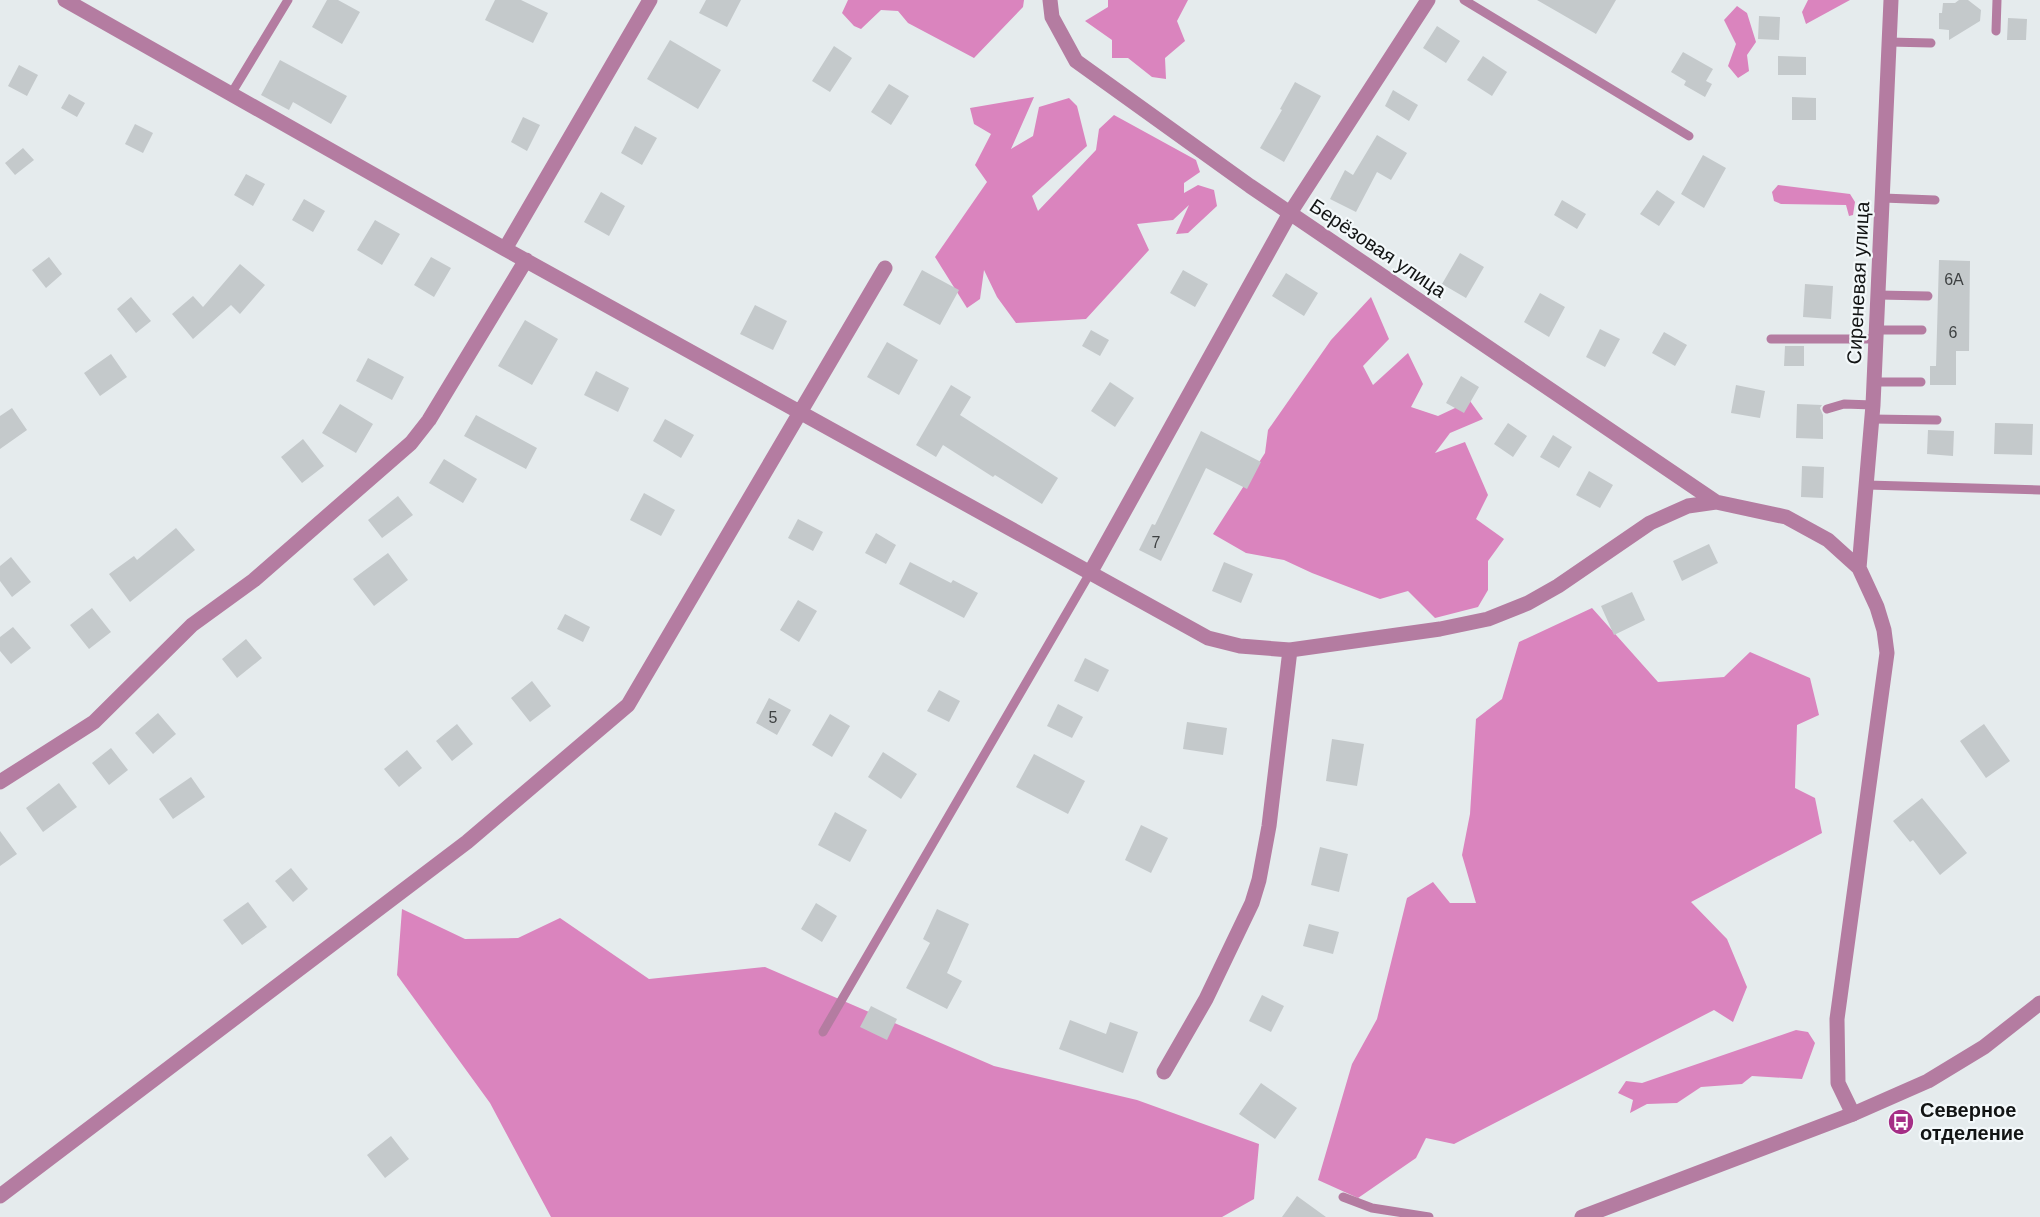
<svg xmlns="http://www.w3.org/2000/svg" width="2040" height="1217" viewBox="0 0 2040 1217" font-family="Arial,sans-serif">
	<style>
		.forest { fill: #da84be }
		.building { fill: #c4c9cb }
		.lines { fill: none; stroke-linecap: round; stroke-linejoin: round }
		.service { stroke: #b47ca1; stroke-width: 9 }
		.minor { stroke: #b47ca1; stroke-width: 15 }
		.tertiary { stroke: #b47ca1; stroke-width: 15 }
		.labels { text-anchor: middle; dominant-baseline: central; stroke-width: 4.5; stroke-linejoin: round; paint-order: stroke }
		.number-label { font-size: 16px; fill: #3e4142 }
		.street-label { font-size: 20px; fill: #121414; stroke: #f3f8fa }
		.poi-label { font-size: 20px; font-weight: bold; fill: #121414; stroke: #f3f8fa; text-anchor: start }
	</style>
	<rect width="100%" height="100%" fill="#e5ebed"/>
	<path class="forest" d="M848,0H1024L1023,7L974,58L908,23L898,11L881,10L861,29L854,26L842,13Z
		M1108,0H1188L1177,21L1185,41L1165,58L1166,79L1152,77L1128,58H1112V40L1085,21L1108,7Z
		M1808,0H1850L1806,24L1802,12Z
		M1737,6L1747,13L1756,42L1747,55L1749,71L1738,78L1728,66L1736,44L1724,20Z
		M1034,97L1011,149L1033,136L1039,107L1069,98L1077,106L1087,146L1032,196L1038,211L1096,150L1099,129L1114,115L1196,160L1200,172L1184,183V193L1198,185L1214,190L1217,206L1188,233L1176,234L1189,205L1173,220L1137,224L1149,250L1086,319L1016,323L997,297L984,270L980,299L967,308L935,257L987,182L975,165L991,134L974,124L970,108Z
		M1778,185L1850,194L1855,202L1853,215L1849,216L1846,205L1781,204L1774,201L1772,192Z
		M1371,297L1389,339L1363,366L1373,385L1408,353L1423,384L1411,407L1438,416L1470,401L1483,419L1450,433L1435,453L1465,442L1488,495L1476,519L1504,539L1488,561V590L1478,607L1435,618L1408,591L1380,599L1312,573L1284,560L1246,553L1213,534L1265,453L1268,430L1331,340Z
		M1592,608L1658,682L1724,677L1750,652L1810,678L1819,715L1797,725L1795,788L1815,798L1822,833L1691,902L1727,939L1747,987L1733,1022L1714,1010L1454,1144L1426,1138L1416,1158L1358,1198L1318,1180L1352,1064L1377,1019L1407,898L1433,882L1450,903H1476L1462,855L1470,814L1476,719L1502,699L1519,642Z
		M402,909L465,939L518,938L560,918L649,979L765,967L994,1066L1137,1100L1259,1144L1254,1199L1222,1217H551L490,1103L397,975Z
		M1796,1030L1808,1032L1815,1043L1802,1079L1752,1076L1742,1084L1701,1087L1677,1103L1647,1104L1630,1113L1633,1100L1618,1093L1626,1081L1642,1083Z"/>
	<path class="building" d="M327,0H338L360,12L342,44L312,27Z
		M495,0H521L548,13L533,43L485,20Z
		M706,0H741L727,27L699,13Z
		M1537,0H1616L1596,34Z
		M1959,0H1968L1981,10L1980,21L1949,40V30L1939,29V13H1942L1943,3H1955Z
		M1759,16L1780,17L1779,40L1758,39Z
		M2008,18L2027,19L2026,40H2007Z
		M1437,26L1460,41L1446,63L1423,48Z
		M670,40L721,70L698,109L647,79Z
		M834,46L852,58L830,92L812,81Z
		M1683,52L1713,69L1706,81L1712,84L1705,97L1684,85L1686,81L1671,72Z
		M1483,56L1507,72L1492,96L1467,80Z
		M1778,56L1806,57V75H1778Z
		M280,60L347,96L331,124L293,102L289,110L261,95Z
		M19,65L38,75L27,96L8,86Z
		M1295,82L1321,96L1284,162L1260,148L1282,110L1280,109Z
		M889,84L909,96L891,125L871,112Z
		M1393,90L1418,105L1409,121L1385,106Z
		M69,94L85,103L77,117L61,108Z
		M1792,97L1816,98V120H1792Z
		M523,117L540,125L527,151L511,142Z
		M135,124L153,133L143,153L125,144Z
		M635,126L657,138L642,165L621,153Z
		M1377,135L1407,153L1391,180L1377,172L1356,212L1330,199L1345,170L1353,175Z
		M23,148L34,160L15,175L5,163Z
		M1703,155L1726,168L1704,208L1681,194Z
		M246,174L265,184L253,206L234,195Z
		M1657,190L1675,202L1659,226L1640,214Z
		M601,192L625,206L609,236L584,222Z
		M304,199L325,211L313,232L292,220Z
		M1562,200L1586,214L1577,229L1554,215Z
		M375,220L400,234L382,265L357,250Z
		M1460,253L1484,267L1466,298L1442,284Z
		M49,257L62,274L46,288L32,270Z
		M431,257L451,268L434,297L414,285Z
		M1939,260L1970,261L1969,351H1956V385H1930V366H1936Z
		M240,264L265,285L240,314L231,305L193,339L172,314L193,296L203,307Z
		M922,270L959,290L940,325L903,305Z
		M1183,270L1208,284L1195,307L1170,293Z
		M1286,273L1318,293L1304,316L1272,296Z
		M1805,284L1833,286L1831,319L1803,317Z
		M1540,293L1565,307L1549,337L1524,322Z
		M131,297L151,321L136,333L117,309Z
		M755,305L787,321L773,350L740,334Z
		M525,320L558,339L532,385L498,366Z
		M1600,329L1620,339L1605,367L1586,357Z
		M1091,330L1109,340L1100,356L1082,346Z
		M1664,332L1687,345L1675,366L1652,353Z
		M887,342L918,360L899,395L867,377Z
		M1785,346H1804V366H1784Z
		M111,354L127,377L100,396L84,373Z
		M368,358L404,377L392,400L356,381Z
		M596,371L629,388L618,412L584,395Z
		M1461,376L1479,387L1464,413L1446,403Z
		M1110,382L1134,398L1115,427L1091,411Z
		M951,385L971,397L960,415L1058,478L1042,504L995,475L993,477L943,445L936,457L916,445Z
		M1736,385L1765,391L1760,418L1731,413Z
		M340,404L373,424L356,453L322,433Z
		M1797,404L1822,405L1820,408L1823,415V439L1796,438Z
		M12,408L27,430L0,449V416Z
		M476,415L537,448L526,469L464,436Z
		M665,419L694,435L681,458L653,441Z
		M1508,423L1527,436L1513,457L1494,444Z
		M1995,423L2033,424L2032,455L1994,454Z
		M1928,430L1954,431L1953,456L1927,454Z
		M1201,431L1261,462L1247,489L1206,468L1161,561L1139,550L1152,524L1155,525Z
		M1553,435L1572,447L1559,468L1540,457Z
		M303,439L324,466L302,483L281,457Z
		M444,459L477,479L463,503L429,483Z
		M1802,466L1824,467L1823,498L1801,497Z
		M1589,471L1613,485L1600,508L1576,495Z
		M644,493L675,510L661,536L630,520Z
		M398,496L413,515L382,538L368,520Z
		M798,519L823,532L813,551L788,538Z
		M176,528L195,550L130,602L109,574L134,556L137,560Z
		M876,533L896,545L886,564L865,553Z
		M1709,544L1718,563L1682,581L1673,561Z
		M388,553L408,580L374,606L353,579Z
		M11,557L31,582L12,597L0,581V566Z
		M910,562L951,583L953,580L978,593L964,618L899,584Z
		M1224,562L1253,574L1241,603L1212,591Z
		M1632,592L1645,620L1614,635L1601,606Z
		M798,600L817,611L799,642L780,630Z
		M92,608L111,632L89,649L70,625Z
		M565,614L590,627L583,642L557,629Z
		M13,627L31,648L11,664L0,651V637Z
		M246,639L262,658L237,678L222,659Z
		M1085,658L1109,670L1098,692L1074,681Z
		M532,681L551,706L530,722L511,698Z
		M939,690L960,701L949,722L927,711Z
		M769,698L791,710L777,735L756,723Z
		M1058,704L1083,717L1072,738L1047,726Z
		M158,713L176,734L153,754L135,733Z
		M830,714L850,726L832,757L812,745Z
		M1187,722L1227,728L1223,755L1183,749Z
		M457,724L473,744L452,761L436,741Z
		M1984,724L2010,761L1986,778L1960,741Z
		M1332,739L1364,744L1357,786L1326,781Z
		M111,748L128,770L109,785L92,763Z
		M407,750L422,768L399,787L384,769Z
		M883,752L917,774L901,799L868,777Z
		M1034,754L1085,781L1068,814L1016,787Z
		M191,777L205,797L173,819L159,799Z
		M59,783L77,807L43,832L26,808Z
		M1922,798L1967,853L1940,875L1913,840L1910,842L1893,821Z
		M835,812L867,830L850,862L818,845Z
		M1141,825L1168,838L1151,873L1125,860Z
		M0,831L17,854L0,866Z
		M1320,847L1348,854L1339,892L1311,885Z
		M291,868L308,889L293,902L275,881Z
		M248,902L267,927L242,945L223,920Z
		M816,903L837,916L822,942L801,929Z
		M937,909L969,924L947,973L962,981L947,1009L906,988L930,943L923,939Z
		M1309,924L1339,932L1333,954L1303,946Z
		M1262,995L1284,1006L1271,1032L1249,1021Z
		M871,1006L897,1019L887,1040L860,1027Z
		M1070,1020L1106,1034L1110,1022L1138,1032L1123,1073L1059,1049Z
		M1261,1083L1297,1108L1275,1139L1239,1114Z
		M391,1136L409,1159L385,1178L367,1155Z
		M1297,1196L1326,1217H1282Z"/>
	<g class="lines">
		<path class="service" d="M1464,0L1689,136
			M1996,31L1997,0
			M1889,42L1931,43
			M231,94L288,0
			M1883,198L1935,200
			M1878,295L1928,296
			M1877,330H1922
			M1771,339H1876
			M1874,382H1921
			M1827,409L1844,404L1873,405
			M1872,419L1937,420
			M1867,485L2040,490
			M823,1032L1090,573
			M1343,1197L1372,1208L1429,1217"/>
		<path class="minor" d="M65,0L505,249L1208,638L1240,646L1290,650L1440,629L1488,619L1528,603L1558,586L1650,523L1688,506L1716,502L1786,517L1828,540L1859,568L1877,607L1884,630L1887,653L1837,1019L1838,1083L1853,1114
			M1050,0L1052,17L1076,61L1250,186L1716,502
			M505,249L650,0
			M1859,568L1873,405L1891,0
			M1090,573L1290,213L1428,0
			M0,782L94,722L192,625L254,580L411,443L429,420L526,260
			M1164,1072L1206,999L1252,903L1259,880L1269,826L1290,650
			M0,1196L467,842L628,705L885,268"/>
		<path class="tertiary" d="M1582,1217L1853,1114L1928,1081L1984,1047L2040,1003"/>
	</g>
	<defs>
		<g id="bus-disc" transform="scale(1.35)"><circle r="9.5" fill="#a52e86" stroke="#f3f8fa"/><path d="M-5-6H5V4H4V6H2V4H-2V6H-4V4H-5ZM-3.5-4V0h7V-4ZM-3.5 1.2v1.5H-2V1.2ZM2 1.2v1.5H3.5V1.2Z" fill="#fff"/></g>
	</defs>
	<g fill-rule="evenodd">
		<use href="#bus-disc" x="1901" y="1122"/>
	</g>
	<g class="labels">
		<g class="number-label">
			<text x="1954" y="279">6А</text>
			<text x="1953" y="332">6</text>
			<text x="1156" y="542">7</text>
			<text x="773" y="717">5</text>
		</g>
		<g class="street-label">
			<text transform="translate(1378 248) rotate(34)">Берёзовая улица</text>
			<text transform="translate(1858 283) rotate(-87)">Сиреневая улица</text>
		</g>
		<g class="poi-label">
			<text x="1920" y="1110">Северное<tspan x="1920" dy="23">отделение</tspan></text>
		</g>
	</g>
</svg>
